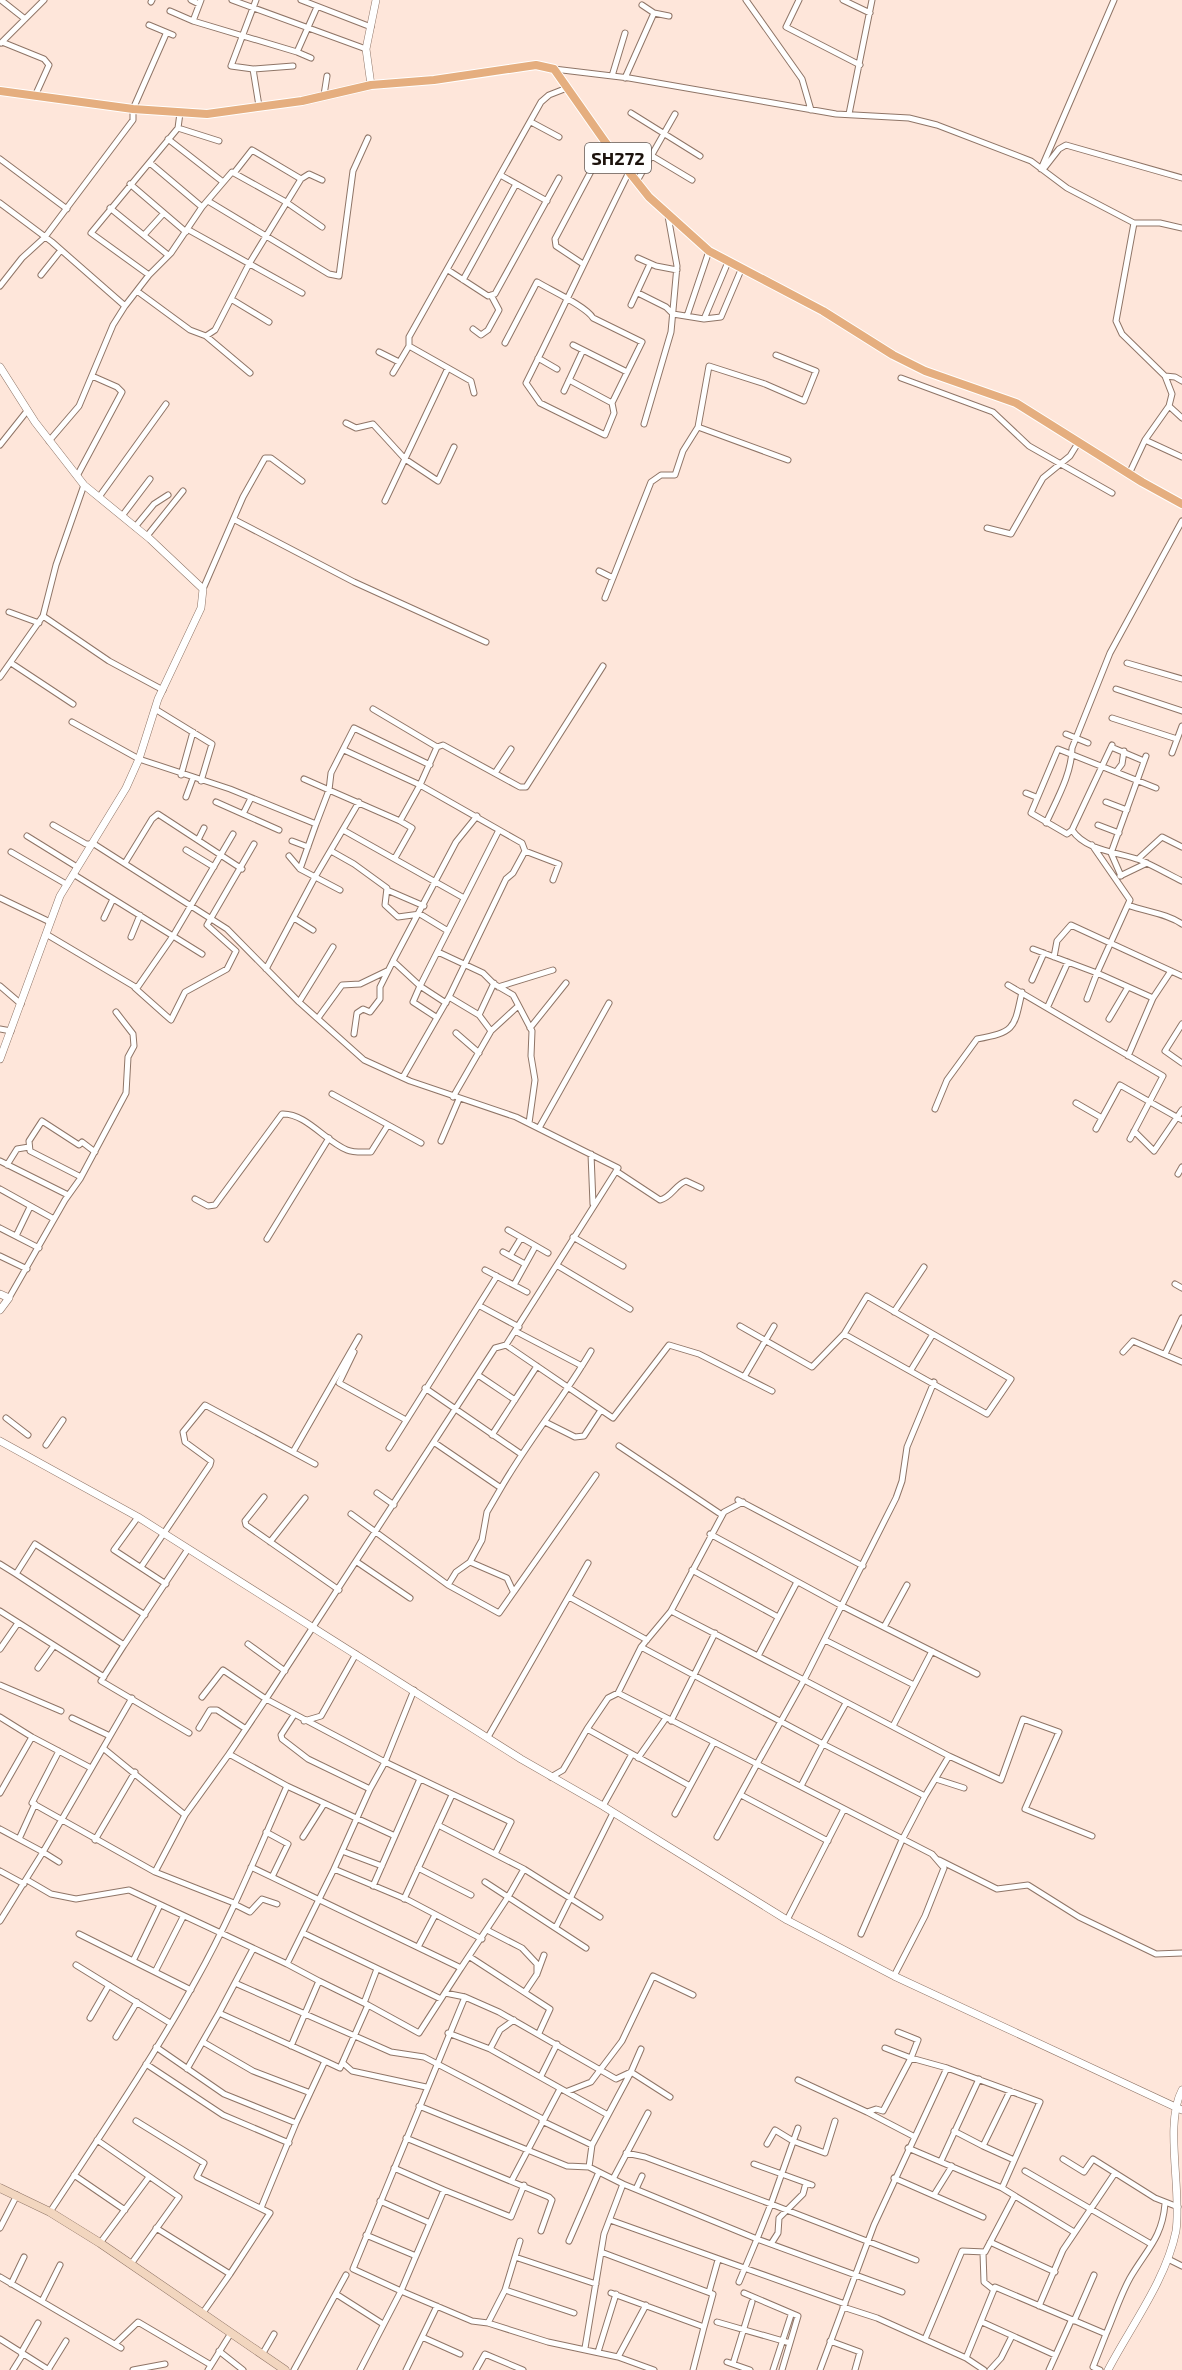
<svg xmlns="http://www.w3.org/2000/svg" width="1182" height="2370" viewBox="0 0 1182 2370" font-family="'Exo 2',sans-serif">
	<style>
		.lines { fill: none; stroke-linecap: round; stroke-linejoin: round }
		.minor-casing { stroke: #8f7567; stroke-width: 7 }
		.tertiary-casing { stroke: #8f7567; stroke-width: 8 }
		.secondary-casing { stroke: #8f7567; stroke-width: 9 }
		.primary-casing { stroke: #fff; stroke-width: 10 }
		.minor { stroke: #fff; stroke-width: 5 }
		.tertiary { stroke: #fff; stroke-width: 7 }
		.secondary { stroke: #f2d6bf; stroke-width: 8 }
		.primary { stroke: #e5ae7f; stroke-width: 8 }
		.labels { text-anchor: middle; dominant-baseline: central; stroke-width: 5; stroke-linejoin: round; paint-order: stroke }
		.shield { fill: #fff; stroke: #615a56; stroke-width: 1.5 }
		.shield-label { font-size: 18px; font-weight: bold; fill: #1d130d }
	</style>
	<rect width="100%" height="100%" fill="#fee6da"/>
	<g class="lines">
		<g class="minor-casing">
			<path id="minor" d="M1,0L25,19
				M191,0L199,4
				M201,0L193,21L297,52L317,7
				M232,0L366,49
				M256,0L231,66L253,69L293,66
				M301,0L371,27
				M746,0L802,79L811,110
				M799,0L786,27L860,65
				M843,0L870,13
				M151,2L152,0
				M642,5L654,13L669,16
				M170,11L193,21
				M149,25L173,35
				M2,42L44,59L49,65L35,96
				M1,43L44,0
				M297,52L311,58
				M253,69L259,106
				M554,69L629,78L836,114L909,118L937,125L1031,161L1067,188L1134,223
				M612,76L625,33
				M625,78L654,13
				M324,95L327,76
				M631,113L700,156
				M849,114L872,0
				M531,122L559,137
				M178,128L219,141
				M168,139L223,182
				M652,156L692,180
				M0,159L67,209
				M150,163L202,207
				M1045,167L1059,149L1066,145L1182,178
				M1041,169L1114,0
				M234,173L252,150L301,179
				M502,176L547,201
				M637,181L675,114
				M130,184L186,232
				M208,201L329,274L339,276L353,171L368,138
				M0,203L52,242L125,306
				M110,208L168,255
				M1182,228L1160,223H1134L1116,321L1122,334L1165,376L1175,377L1182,381
				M187,229L302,293
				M144,235L164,213
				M638,258L656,266L677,270
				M583,264L556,246L555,239L606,143
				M448,270L488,296L495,294L559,178
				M41,275L61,250
				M149,275L91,233L178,128L180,113
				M463,280L516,184
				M0,286L22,258L45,237L133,120V109L166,34
				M137,291L190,330L206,336L215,330L249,264L301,179L309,174L322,180
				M638,293L666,307L673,314L704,319L728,262
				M231,299L269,322
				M631,305L650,264
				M687,316L709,251
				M704,319L721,317L741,270
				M473,329L481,335L488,330L499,310L491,295
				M206,336L250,373
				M505,343L537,282C550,290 586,306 593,318L642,342L612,403L614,413L605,435L540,403L526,383C561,313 594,242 629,172
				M573,345L627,372
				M379,352L399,362
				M776,355L816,371L804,401L765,384L709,366L698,427L788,460
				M538,358L557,369
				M393,373L409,346
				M901,378L993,412L1029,446L1112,493
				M569,380L612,403
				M564,391L583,350
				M474,393L471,381L409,346V337L541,102L549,95L567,88
				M1169,406L1182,418
				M346,423L356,428L373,424L405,459L438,481L454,447
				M644,424L671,332L677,266L668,216
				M1145,440L1182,457
				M49,441L79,406L113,325L125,306L149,275L171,253L202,207L232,172L286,202L322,227
				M0,445L27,411
				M1129,474L1145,440L1169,406L1172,394L1165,376
				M77,476L122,392L117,387L92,376
				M99,497L166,404
				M385,501L448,368
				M122,516L150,479
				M235,520L354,582L486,642
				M135,527L154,504L168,495
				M987,528L1011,534L1043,478L1070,456L1078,443
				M147,536L183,491
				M599,571L613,578
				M203,589L243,497L265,458H271L302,481
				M605,598L651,482L661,475H675L683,451L698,427
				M9,612L39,623
				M43,616L109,661L163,690
				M11,663L73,704
				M1127,663L1182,679
				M0,677L43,616L56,565L84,485
				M1116,689L1182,711
				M155,709L212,744L201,781
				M373,709L437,747
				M1112,718L1177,739
				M72,722L139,759L230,789L316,824L329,790L400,821L420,785L522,843L525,851L513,873L506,879L449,997L403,1077
				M1066,734L1088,743
				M1111,747L1144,761
				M344,750L420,785L437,747L443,745L520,787H526L603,666
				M1172,753L1182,726
				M1116,772L1122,764L1124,751
				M495,773L511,749
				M181,775L193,732
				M304,779L329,790L331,773L354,728L430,765
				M1026,793L1036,797
				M186,797L193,778
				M216,802L243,814L250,800
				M1106,802L1127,810
				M243,814L279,830
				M1046,823C1057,799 1072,773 1072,748L1110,653L1182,521
				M316,824L300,869L340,890
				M53,825L86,844H94L227,929L299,1002L364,1060L410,1081L516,1117L618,1168L506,1345
				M1098,825L1119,833
				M343,830L464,898
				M1072,830L1067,834L1031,813L1058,749L1156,788
				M1072,830C1086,851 1118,852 1140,860C1154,866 1168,874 1182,881
				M1072,830L1112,745
				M27,836L77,867
				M198,840L204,828
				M292,841L308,847
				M1092,845L1130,900L1097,973L1153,998L1128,1056
				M186,850L214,867
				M331,851L354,864L387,888L385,905L398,917L420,914L448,931
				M525,851L559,864L553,880
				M11,852L66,884
				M289,856L300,869
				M395,858L412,828L400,821
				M1138,859L1162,837L1182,847
				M125,863L152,819L158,814L242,869
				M73,874L202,954
				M1120,876L1147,863
				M1121,876L1111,853L1146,756
				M387,890L424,906
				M0,898L50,922
				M1128,905C1146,912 1166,913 1182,924
				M104,918L113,899
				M294,918L313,930
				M46,934L137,988L173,936L233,834
				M131,937L140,915
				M1033,949L1097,973L1087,999
				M438,952L483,973L494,984L513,995L532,1031L531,1056L535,1080L529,1123
				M1054,957L1057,941L1071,925L1182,976
				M266,969L315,877L359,802
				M1032,980L1044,953
				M1008,985L1163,1076L1130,1139
				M0,986L21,1004
				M498,987L553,970
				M135,988L171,1020L185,992L227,969L236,951L207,925L254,844
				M449,997L479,1015L491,1031
				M1153,998L1171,971
				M299,1002L333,947
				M446,1003L420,986L499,830
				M1048,1006L1068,962
				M479,1015L494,983
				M436,1017L413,1002L420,986L393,961L456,842L477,816
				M318,1018L342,985L360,984L387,971
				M1109,1019L1128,987
				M1182,1024L1165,1051L1182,1063
				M530,1028L566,983
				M0,1029L11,1031
				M456,1033L479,1053
				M354,1034L357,1013L363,1009L370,1012L380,999V987L393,961
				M332,1094L421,1143
				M453,1097L491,1031L517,1007
				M1076,1103L1102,1118
				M935,1109L947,1080L977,1039C1015,1032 1014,1029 1022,992
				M539,1128L609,1003
				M1096,1129L1120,1085L1182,1120
				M1134,1131L1154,1151L1182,1110
				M441,1141L459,1099
				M591,1154L593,1204
				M0,1161L68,1195
				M7,1165L17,1149L29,1147
				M616,1171L660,1200C672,1197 675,1185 686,1181L701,1188
				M1178,1174L1182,1167
				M81,1177L30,1151L29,1141L42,1121L79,1145L82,1142L95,1152
				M0,1189L54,1219
				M195,1199L208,1206L215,1205L282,1114C306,1113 326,1142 347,1150C354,1153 364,1152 371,1152L388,1125
				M0,1228L39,1248
				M508,1230L548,1253
				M16,1236L30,1207
				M573,1237L623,1266
				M267,1239L329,1138
				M503,1252L525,1264
				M0,1256L27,1269
				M510,1256L521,1238
				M558,1266L630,1309
				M485,1270L527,1292
				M1175,1284L1182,1288
				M514,1285L535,1247
				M9,1298L65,1200L80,1179L126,1093L128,1057L134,1046L133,1034L116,1012
				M480,1306L519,1327
				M894,1312L924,1267
				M740,1326L812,1367L844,1334L867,1296L1011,1379L987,1414L844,1334
				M515,1331L582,1366
				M354,1352L339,1383L406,1420
				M1123,1352L1133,1341L1182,1362
				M1165,1354L1182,1318
				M911,1370L933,1334
				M478,1375L515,1400
				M744,1377L774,1326
				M425,1388L521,1454
				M6,1418L28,1435
				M545,1422L575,1437L584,1436L601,1410
				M492,1435L537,1366
				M435,1443L501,1488C528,1441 563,1399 591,1351
				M46,1445L63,1420
				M619,1446L722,1515
				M389,1448L497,1276
				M293,1452L359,1337
				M377,1493L394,1505
				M264,1497L245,1521L246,1525L339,1590
				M738,1500L863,1566
				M351,1514L448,1585L499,1613L596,1475
				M138,1517L114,1550L166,1584
				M710,1534L842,1606L977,1674
				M270,1542L305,1498
				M357,1562L410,1598
				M470,1562L507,1578L513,1591
				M0,1564L16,1574
				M141,1567L210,1465L211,1461L185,1442L183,1432L205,1405L315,1464
				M692,1570L778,1617
				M448,1585L456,1572L470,1562L482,1540L487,1512L501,1488
				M569,1597L647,1640
				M0,1611L104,1677
				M671,1611L804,1680L757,1764L618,1693L608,1698L587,1729L690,1786
				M145,1615L35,1544L16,1574L124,1645L101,1681L189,1733
				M884,1627L907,1585
				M825,1640L914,1685
				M248,1644L285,1671
				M124,1645L188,1549
				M641,1647L823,1744L846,1703
				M0,1649L18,1623
				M758,1656L797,1582
				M38,1668L53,1647
				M0,1685L61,1711
				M414,1690L385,1762L511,1822L495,1854
				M618,1693L641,1647L671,1611L724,1512L743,1502
				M202,1697L223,1670L266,1699L229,1754L287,1786
				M294,1715L281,1735L282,1739L308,1759L370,1789L385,1762L266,1699L495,1348L506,1345L613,1418L669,1345L699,1354L772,1391
				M0,1717L32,1737L0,1793
				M72,1718L110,1736
				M304,1721L321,1716L356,1654
				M671,1721L715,1633
				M893,1726L932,1651
				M199,1728L210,1710H217L246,1729
				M32,1737L91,1768
				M488,1737L588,1563
				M103,1748L185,1815L155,1872
				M59,1751L32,1803L155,1872L234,1903
				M949,1756L1001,1780L1023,1719L1059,1732L1025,1809L1092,1836
				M638,1758L666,1718
				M551,1777L563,1770L587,1729
				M936,1779L964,1788
				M801,1786L823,1744L925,1796L902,1840L861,1934
				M370,1789L334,1869L408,1900L482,1939
				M741,1795L828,1841
				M925,1796L949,1756L804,1680L896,1498L902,1481L907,1447L934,1382
				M603,1806L632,1754
				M675,1814L714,1742
				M185,1815L229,1754
				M438,1825L524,1869L600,1917
				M0,1829L43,1852L0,1921
				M266,1832L288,1844L272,1877
				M303,1837L324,1804
				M717,1837L757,1764L932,1854L944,1868L925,1916L894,1976
				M19,1839L35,1804
				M95,1840L135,1772
				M342,1851L382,1866
				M939,1860L997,1889L1028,1885L1079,1917L1156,1954L1182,1953
				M59,1862L43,1852L132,1698
				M251,1867L461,1968L508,1897L485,1882
				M418,1868L471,1895
				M524,1869L508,1897L586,1948
				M0,1871L24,1884
				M27,1880L51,1894L76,1899L129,1890L287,1964L334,1869
				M373,1886L420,1779
				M404,1899L452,1795
				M234,1904L250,1912L262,1899L277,1904
				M787,1920L844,1809
				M556,1927L613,1813
				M487,1930L522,1948L537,1964V1974
				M303,1933L441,1999
				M79,1934L191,1990
				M418,1947L435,1915
				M470,1957L550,2009L539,2033
				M133,1961L160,1905
				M287,1964L319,1981L291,2046
				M76,1965L170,2023
				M155,1972L183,1917
				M319,1981L368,2005L340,2068L325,2061
				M235,1983L391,2052L424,2057L543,2119
				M525,1992L537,1974L544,1955
				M445,1993L465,1997
				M364,2003L377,1969
				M368,2005L419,2033L461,1968
				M219,2013L253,1949
				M90,2018L109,1985
				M448,2033L490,2049L608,2115
				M116,2037L137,2002
				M203,2042L253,2071L308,2092
				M156,2047L224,2094L296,2123L325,2061L219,2013L187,2069
				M885,2048L911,2058L918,2040L898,2032
				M490,2049L500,2030L514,2020
				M343,2063L352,2071L426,2087
				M146,2064L223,2115L289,2143
				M541,2076L557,2044
				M798,2080L867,2112L876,2109L883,2111L911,2058L947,2068L1040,2102L1002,2188
				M568,2091L591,2082L622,2041L653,1976L693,1995
				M419,2106L567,2166L589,2167
				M867,2112L913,2136
				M136,2121L204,2163L197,2177L270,2213L230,2274
				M542,2121L592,2145L589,2167L623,2184
				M954,2131L983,2146L1010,2091
				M406,2138L549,2197L552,2200L541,2231
				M97,2140L179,2197L131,2264
				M767,2144L775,2130L793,2141L825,2153L835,2121
				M592,2145L631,2072L670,2097
				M983,2146L1014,2160
				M908,2148L1002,2188L1074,2232
				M626,2153L645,2157L771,2204L798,2128
				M1063,2159L1084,2172L1093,2159L1155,2198L1178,2207
				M941,2161L979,2079
				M754,2164L812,2185
				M394,2168L444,2190
				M1025,2171L1151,2244
				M74,2175L125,2210
				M894,2178L983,2217
				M613,2179L648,2113
				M512,2180L560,2089
				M524,2185L511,2217L444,2190L401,2291L353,2269L465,1997L499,2012L616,2079L631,2072L641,2049
				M636,2189L642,2176
				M934,2195L952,2166
				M380,2201L430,2223
				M261,2208L296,2123
				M50,2212C100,2136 152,2060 196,1980C231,1918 258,1851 287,1786L395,1836
				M610,2220L845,2304
				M0,2228L17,2195
				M156,2228L230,2274L202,2314
				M366,2235L416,2256
				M569,2241L599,2172
				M990,2242L1055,2272
				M100,2243L149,2177
				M771,2244L778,2233L779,2218L803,2194L806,2183
				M983,2253L984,2282L994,2290
				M515,2257L520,2241
				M1168,2259L1182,2266
				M0,2277L121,2348
				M11,2284L24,2257
				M505,2290L574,2313
				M709,2292L718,2260
				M902,2292L757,2239L771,2204L916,2260
				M611,2293L704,2327L693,2370
				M744,2293L798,2316L782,2370
				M336,2294L383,2324
				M42,2301L60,2265
				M1039,2306L1063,2250L1115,2173
				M843,2307L877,2318L966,2358L995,2287L1106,2334L1093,2367L1100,2370
				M1074,2321L1094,2275
				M717,2322L790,2343
				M982,2322L1055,2355
				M488,2323L548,2342L618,2357L654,2370
				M704,2327L713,2294L601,2252L604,2234L623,2184L757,2239L739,2282
				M1106,2334C1114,2316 1120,2296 1130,2278C1147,2249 1162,2238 1165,2204
				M422,2337L460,2354
				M0,2339L49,2370
				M925,2339L962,2251L985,2252L1014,2197
				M830,2341L860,2352L855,2370
				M115,2344L138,2322L211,2365
				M585,2348L601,2252
				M219,2351L243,2370
				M598,2352L616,2294
				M21,2353L38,2323
				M263,2353L274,2334
				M618,2357L646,2305
				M966,2358L984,2370
				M727,2362L750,2370
				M733,2364L752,2302
				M13,2370L23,2354
				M48,2370L66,2341
				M133,2370L165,2364
				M208,2370L231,2333
				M294,2370L346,2275
				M360,2370L401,2291L472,2321L488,2323L505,2290L515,2257L596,2284
				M406,2370L437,2306
				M476,2370L485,2354L523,2370
				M773,2370L791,2315
				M820,2370L874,2225L947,2068
				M990,2370L1001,2358L1012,2336
				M1049,2370L1071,2321"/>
		</g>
		<g class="tertiary-casing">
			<path id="tertiary" d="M371,85L366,49L376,0
				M0,367L35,422L84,485L150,539L203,589L201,608L158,699L139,759L126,788L60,896L0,1059
				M0,1294L9,1298L0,1310
				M0,1441L138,1517L521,1759L603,1806L787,1920L894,1976L1182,2110
				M1108,2370C1131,2326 1166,2280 1176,2231C1182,2190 1164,2124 1182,2090"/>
		</g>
		<g class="secondary-casing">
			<path id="secondary" d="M0,2188L50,2212L100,2243L285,2370"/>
		</g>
		<g class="primary-casing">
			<path id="primary" d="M0,91L133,109L207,114L302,101L371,85L434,80L536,65L554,69L606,143L649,197L709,251L823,311L893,355L925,371L1016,403L1142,482L1182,504"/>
		</g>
		<use href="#minor" class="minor"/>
		<use href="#tertiary" class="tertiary"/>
		<use href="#secondary" class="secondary"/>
		<use href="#primary" class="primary"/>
	</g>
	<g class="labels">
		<rect class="shield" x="585" y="143" width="66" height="30" rx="4.5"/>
		<g class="shield-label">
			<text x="618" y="158">SH272</text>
		</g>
	</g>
</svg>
